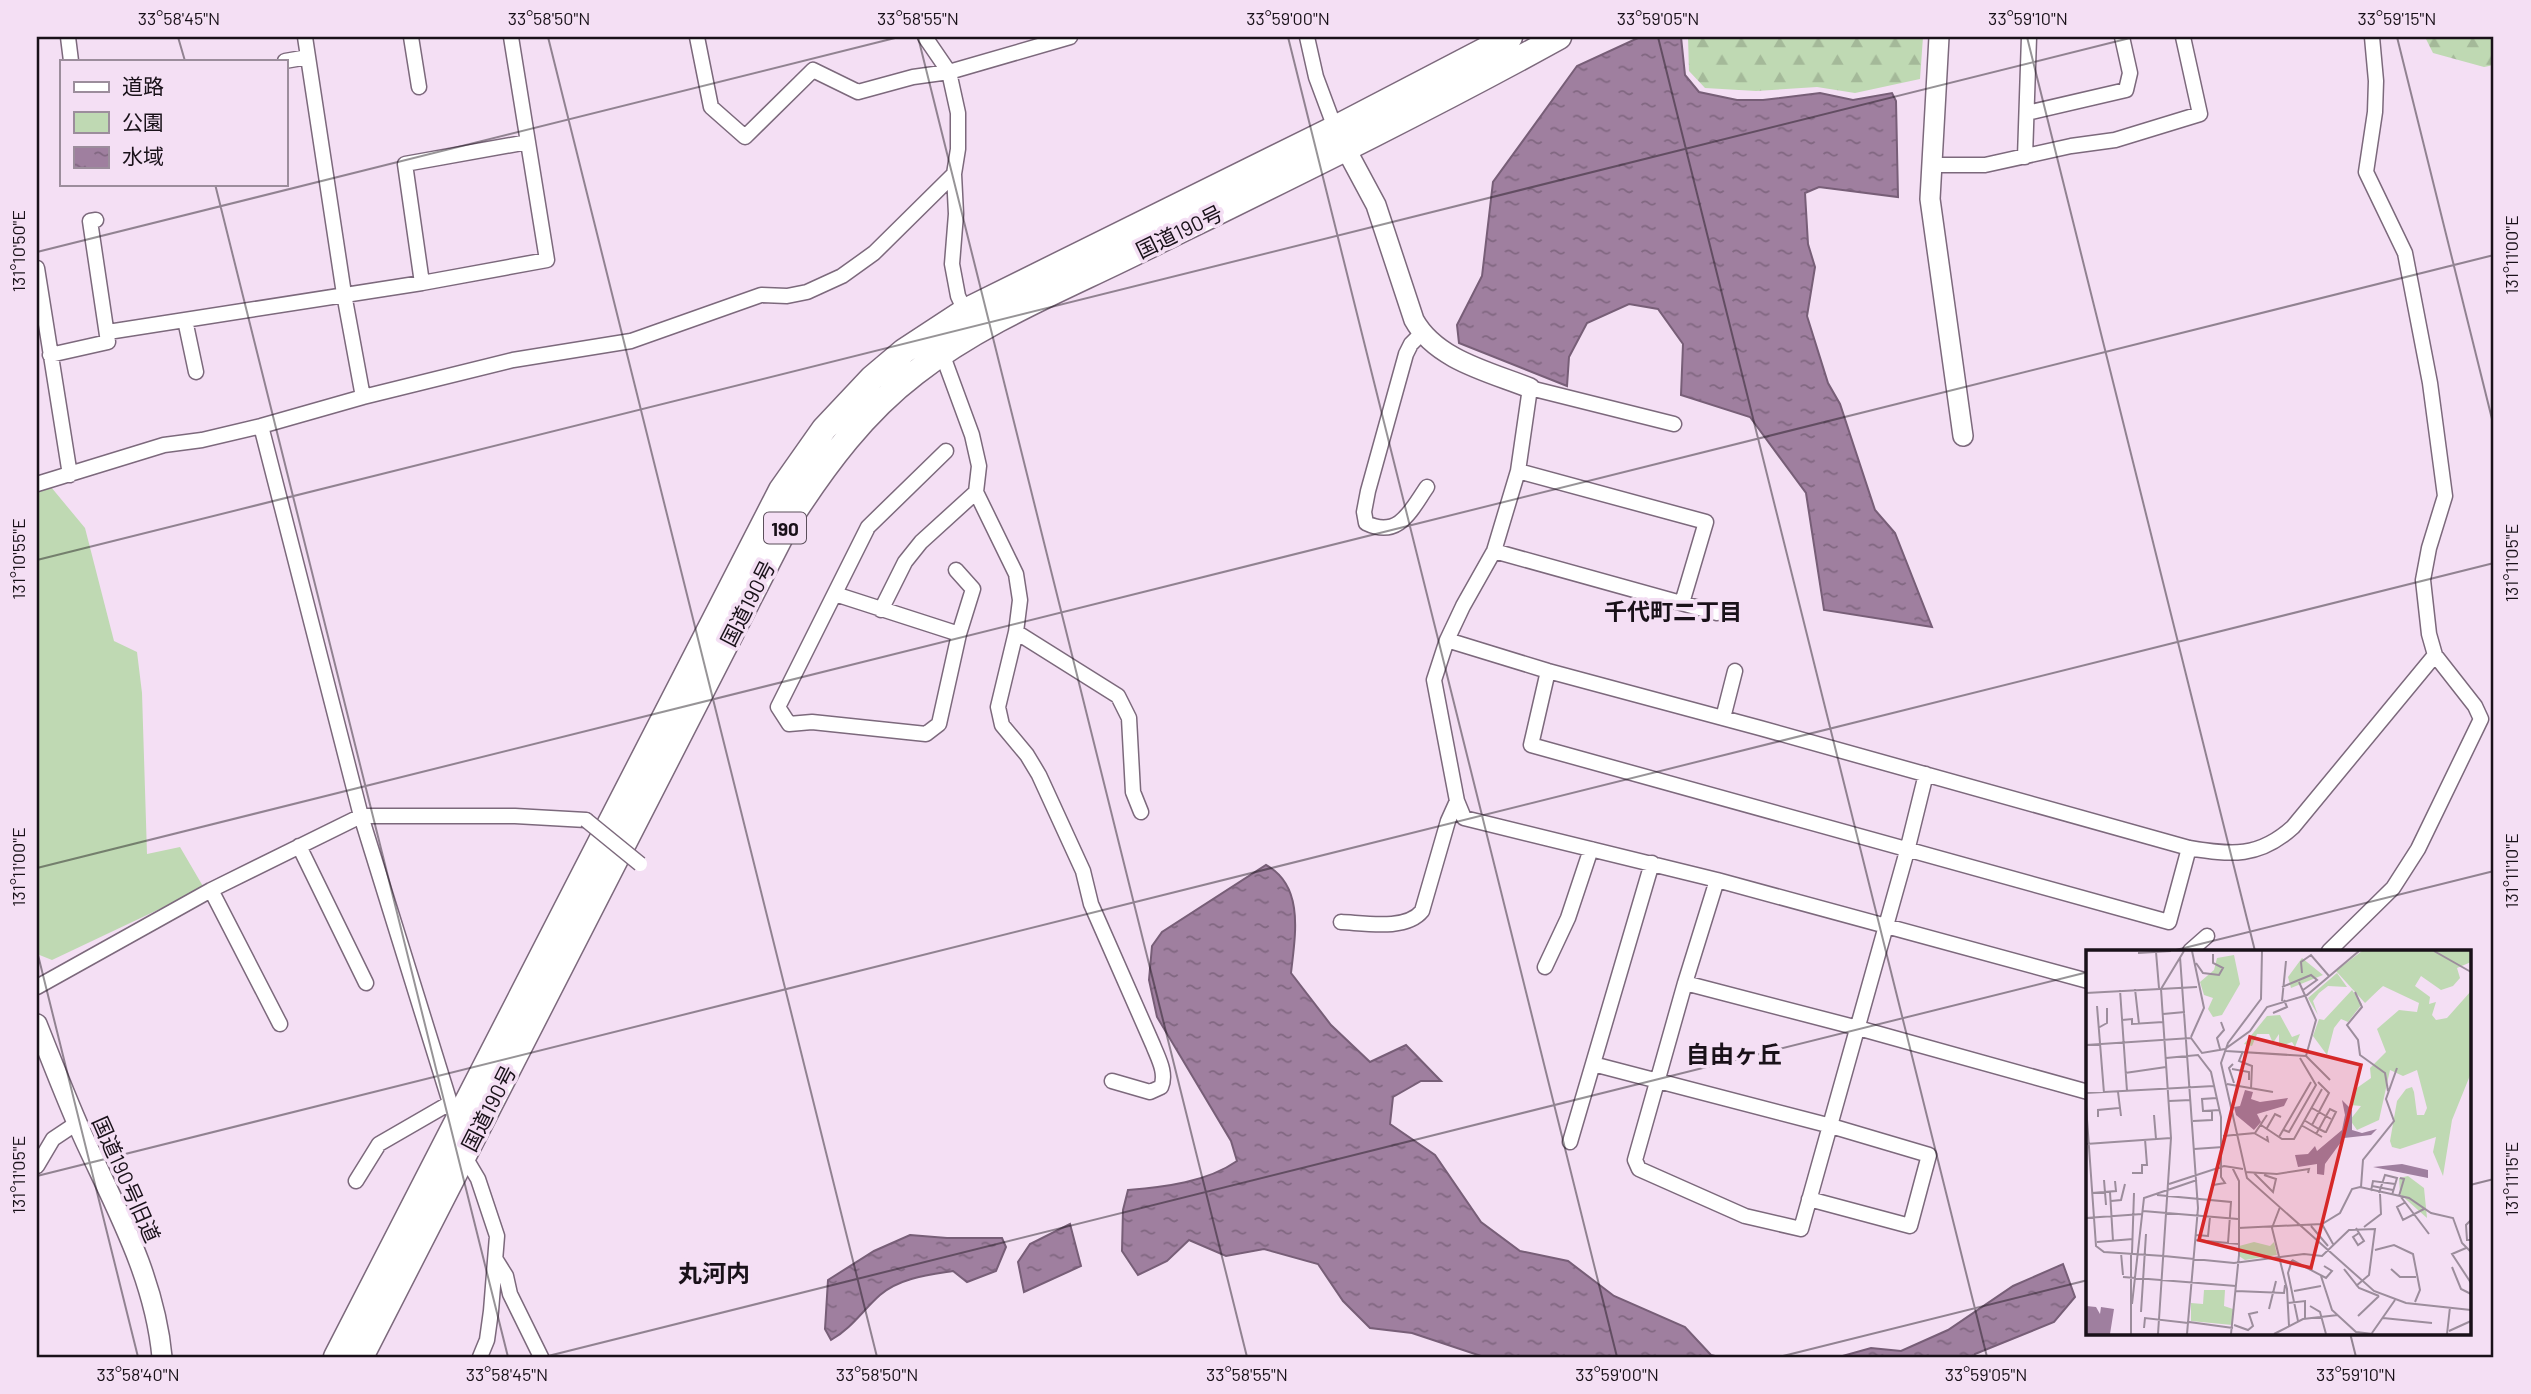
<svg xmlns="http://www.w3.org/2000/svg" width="2531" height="1394" viewBox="0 0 2531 1394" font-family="Barlow,'Noto Sans JP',sans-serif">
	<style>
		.forest { fill: url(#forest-firs) }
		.green { fill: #bfd9b3 }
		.water { fill: url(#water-ripples); stroke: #775e77; stroke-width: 2 }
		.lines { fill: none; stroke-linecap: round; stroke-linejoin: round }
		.street-casing { stroke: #7c697c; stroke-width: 17 }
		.secondary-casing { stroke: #7c697c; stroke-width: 22 }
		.highway-casing { stroke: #7c697c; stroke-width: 27 }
		.street { stroke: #fff; stroke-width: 14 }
		.secondary { stroke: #fff; stroke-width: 19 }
		.highway { stroke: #fff; stroke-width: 24 }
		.street-bridge-casing { stroke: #7c697c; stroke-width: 17; stroke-linecap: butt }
		.street-bridge { stroke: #fff; stroke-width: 14 }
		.ticks { fill: none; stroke: #191119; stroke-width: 2; stroke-opacity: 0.45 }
		.labels { text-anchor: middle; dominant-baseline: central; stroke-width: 7; stroke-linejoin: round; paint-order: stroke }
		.shield { fill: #f4dff4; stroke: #5b4f5b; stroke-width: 2 }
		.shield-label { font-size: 19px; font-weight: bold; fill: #191119 }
		.street-label { font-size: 21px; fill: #191119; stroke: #f4dff4 }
		.neighbourhood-label { font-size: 23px; font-weight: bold; fill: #191119; stroke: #f4dff4 }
		.quarter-label { font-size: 24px; font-weight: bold; fill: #191119; stroke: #f4dff4 }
		.inset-road { fill: none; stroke: #9c8d9c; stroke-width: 2 }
		.view { fill: #d62828; fill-opacity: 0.15; stroke: #d62828; stroke-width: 3.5 }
		.inset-edge { fill: none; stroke: #191119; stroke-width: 3.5 }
		.neatline { fill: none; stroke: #191119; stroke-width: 2.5 }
		.ticks-label { font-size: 18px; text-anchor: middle; fill: #191119 }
	</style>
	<defs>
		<pattern id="forest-firs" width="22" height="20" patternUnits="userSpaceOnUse" patternTransform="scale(1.75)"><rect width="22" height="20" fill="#bfd9b3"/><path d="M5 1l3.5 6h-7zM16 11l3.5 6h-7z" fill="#a4b999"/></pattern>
		<pattern id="water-ripples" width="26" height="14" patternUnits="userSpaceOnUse" patternTransform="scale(1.75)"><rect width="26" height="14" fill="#9f7f9f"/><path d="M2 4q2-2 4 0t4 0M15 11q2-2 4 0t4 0" fill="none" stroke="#816781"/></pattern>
	</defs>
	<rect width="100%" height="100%" fill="#f4dff4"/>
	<path class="forest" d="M1688,37H1923L1920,79L1855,93L1817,87L1756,91L1705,88L1689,71Z
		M2425,37H2494V65L2484,67L2433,53Z"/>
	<path class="green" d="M51,487L85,528L114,641L137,652L142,693L147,854L180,847L204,888L52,960L37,954V490Z"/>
	<path class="water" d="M1640,37H1681L1685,75L1699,92L1737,100H1763L1820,93L1853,100L1892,93L1896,101L1898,197L1819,187L1805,193L1808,244L1815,267L1807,316L1828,383L1840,404L1875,510L1895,533L1932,627L1824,610L1806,493L1750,417L1681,395L1683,344L1658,309L1629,304L1587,323L1569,357L1567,386L1459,343L1457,325L1482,276L1493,182L1577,66Z
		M1266,865C1305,886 1295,936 1291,973L1331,1025L1370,1062L1406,1045L1441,1081H1421L1393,1097L1390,1124L1435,1155L1481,1222L1520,1251L1568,1261L1614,1296L1685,1327L1711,1355L1719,1357H1484L1412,1333L1370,1328L1343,1301L1318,1264L1264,1249L1226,1256L1189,1240L1167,1261L1138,1275L1122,1251L1123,1210L1128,1190C1165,1187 1207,1182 1237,1161L1231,1141L1157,1017L1149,980L1152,946L1162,932Z
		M1070,1224L1081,1266L1024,1292L1018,1262L1030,1244Z
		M910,1235L947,1238H1002L1006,1247L996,1271L967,1282L953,1271C928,1275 900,1278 880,1295C863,1310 852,1328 831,1340L825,1329L828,1280L874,1251Z
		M2063,1264L2075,1297L2054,1322L1975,1354V1357H1792H1839L1871,1348L1901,1351L1948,1330L2013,1286Z"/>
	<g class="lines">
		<g class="street-casing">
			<path id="street" d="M68,37L71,61
				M305,37L344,294L363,397
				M411,37L419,87
				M697,37L711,107L745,137L813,70L858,92L913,77L949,72L1070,37
				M925,37L949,72L958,113V149L954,174L956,214L952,264L958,296L965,311
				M1307,37L1316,77L1335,128
				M2372,37L2376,81L2375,112L2366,172L2405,253L2430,383L2445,496L2429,548L2423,580L2429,634L2435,655L2475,706L2481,719
				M285,61L308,57
				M2027,113L2126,90L2130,73L2122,37
				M2025,157L2029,37
				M1933,165H1985L2071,146L2115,140L2200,114L2183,37
				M37,268L70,475
				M422,283L405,164L528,142
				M185,320L196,372
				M108,332L422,283L547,260L511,37
				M1422,333L1411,344L1406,354L1368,491L1364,512L1366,523C1399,539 1411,510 1427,487
				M940,348L972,435L979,466L976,492L1016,574L1020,600L1016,632L998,707L1002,725L1027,755L1039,775L1083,871L1091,904L1153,1045C1158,1058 1167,1073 1161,1087L1150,1092L1112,1081
				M50,355L108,342L90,221L96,220
				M1674,424L1530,388L1518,471L1494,551L1463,606L1447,640L1434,680L1457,801L1464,818L1717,880L2088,981
				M261,426L361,816L456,1122
				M946,451L868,527L778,707L789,724L812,722L926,734L939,724L959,634L973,589L956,570
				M1518,471L1706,522L1682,603
				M37,484L164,445L202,440L261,426L363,397L513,360L631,341L761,295L787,296L807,292L842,276L874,253L954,174
				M1494,551L1717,613
				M835,594L959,634
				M881,610L905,562L921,542L976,492
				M1016,632L1118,696L1129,718L1133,792L1141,812
				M1447,640L1548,671L1760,728L2189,848C2231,855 2259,858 2293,827L2435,655
				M1548,671L1531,745L2169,922L2189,848
				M1723,718L1735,671
				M299,846L366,983
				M1717,880L1685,983L1635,1160L1639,1169L1745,1216L1801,1229L1907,851L1926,774
				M211,890L280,1024
				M1341,922C1364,923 1406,931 1422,911L1448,821L1457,801
				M2190,951L2207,936
				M2329,951L2393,888L2418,849L2481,719
				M1545,967L1568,918L1591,849
				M1685,983L1858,1028L2088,1092
				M37,987L211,890L361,816H515L586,820
				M1593,1064L1831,1126L1929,1155L1910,1226L1809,1199
				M1570,1142L1652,863
				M462,1152L478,1179L497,1236L491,1311L487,1340L480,1357
				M37,1166L53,1139L77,1123
				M356,1181L379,1144L450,1103
				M496,1260L506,1276L510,1294L541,1357"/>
		</g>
		<g class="secondary-casing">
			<path id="secondary" d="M1939,37L1930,199L1963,436
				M1340,138L1376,205L1414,320C1436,360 1490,372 1530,388
				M37,1024C53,1064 68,1104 86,1143C118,1212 155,1280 162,1357"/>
		</g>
		<g class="highway-casing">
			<path id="highway" d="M336,1357L781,490L824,429L872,378L904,351L965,311L1335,128L1510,37
				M361,1357L791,517C826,463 864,412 915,373C983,320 1067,287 1143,249C1283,180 1423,112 1559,37"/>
		</g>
		<use href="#street" class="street"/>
		<use href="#secondary" class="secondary"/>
		<use href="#highway" class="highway"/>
		<g class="street-bridge-casing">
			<path id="street-bridge" d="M586,820L640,864"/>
		</g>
		<use href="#street-bridge" class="street-bridge"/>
	</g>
	<path class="ticks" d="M178,37L185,61M548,37L877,1357M918,37L1247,1357M1288,37L1617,1357M1658,37L1987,1357M2027,37L2255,951M2397,37L2494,427M215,184L508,1357M37,252L899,37M37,560L2134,37M37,868L2494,255M37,951L138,1357M2172,951L2494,871M37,1176L2494,563M2470,1185L2494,1179M2350,1333L2356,1357M544,1357L2088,972M1779,1357L2088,1280"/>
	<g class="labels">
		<rect class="shield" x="764" y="512.5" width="42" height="31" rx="5"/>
		<g class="shield-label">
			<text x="785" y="528">190</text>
		</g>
		<g class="street-label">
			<text transform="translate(1179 231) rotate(-26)">国道190号</text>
			<text transform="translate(747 603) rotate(-63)">国道190号</text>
			<text transform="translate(488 1108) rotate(-63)">国道190号</text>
			<text transform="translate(127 1179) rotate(66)">国道190号旧道</text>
		</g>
		<g class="neighbourhood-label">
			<text x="1673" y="611">千代町二丁目</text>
		</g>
		<g class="quarter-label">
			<text x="1734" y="1053">自由ヶ丘</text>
			<text x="714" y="1272">丸河内</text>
		</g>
	</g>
	<g transform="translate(2086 950)">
		<rect width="385" height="385" fill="#f4dff4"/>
		<path d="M284,1H385V12L371,18L374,28L367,36L355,40L335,26L329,36L344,47L343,54L350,52L346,65L350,70L361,68L385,41V123L366,170L357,226L347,202L350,187L314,199L306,197L304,191L311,151L320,139L326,137L328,142L331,165H338L341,158L331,120L317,126L304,120L293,170L271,180L264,170L275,156L264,155L268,140L285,128L284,118L300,102L291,79L313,60L331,62L333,53L297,36L287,44ZM148,5L154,34L136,65L127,67L122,59L127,48L118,45L114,32L128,20L131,8ZM216,8L237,25L205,38L202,27ZM251,23L261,37L242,36L233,43L227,51L232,65L222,48ZM266,40L276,54L262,72L255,69L248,78L241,105L227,86L233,69L238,70ZM194,65L206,87L214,84L209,97L206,92L193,97V84L187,93L183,84H171L166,96L158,94L181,66ZM322,226L338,238L341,268L314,244L313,228Z" fill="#bfd9b3"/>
		<path d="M276,1H319L308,25L279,53L250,21Z" fill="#bfd9b3"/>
		<path d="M168,292L184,296L188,292L191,305L159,310L153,306V296ZM118,340H139L138,356L147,359L146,375L105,371V353L117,354Z" fill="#bfd9b3"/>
		<path d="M159,140L167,142L165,149L174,152L202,148L198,156L171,164L175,172L168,180L150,165L148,157L154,156ZM256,150L266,160V180L276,183L291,179L285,185L258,188L239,214L238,225L231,224V214L212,217L209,205L222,204L229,196L231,201L256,180L259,165ZM316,214L342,220V228L287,217ZM0,356L10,357L14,364L15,357L28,359L24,384H0Z" fill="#9f7f9f"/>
		<path class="inset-road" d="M176,1L175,49L142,93L135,113L161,228L288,341L320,353L385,360M348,1L385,22M70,2L73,38M52,3L85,1M94,7L112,258L101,384M110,13L117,23L133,25L137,18L127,13V4M216,23L215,12L225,5L243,26M213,32L230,70L220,106M196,37L225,25L231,30L217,40M49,39L53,74M34,40L41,141M269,42L276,57L261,75L272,90L274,105L299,123L302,141M0,43L111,37M196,51L200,11M11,56L18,143M187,63L201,57L198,50M77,64L99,62M36,70L46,69V74L77,72M12,78L21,73V58M105,87L118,58L106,1M0,95L105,88L116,103L139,99L164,81L181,57L221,45L273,1M134,99L131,88L138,80L135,72M140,101L220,106M157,101L153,111L166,116L165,139M220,106L244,130M80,108L112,105L125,122L135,167V227L139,233L127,235M147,114L143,118L148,133M146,119L163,122V130M39,123L80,117M141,134L187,142M32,142L35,166M0,143L128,136M131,148L116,149L117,161L134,160M83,151L105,150M0,155L10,296L18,302L78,306M226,158L245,169M68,165L70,189M12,167V160L33,158M218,170L226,175L233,179L239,182H240L250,162L244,159L240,166L233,179L230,184M107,171L126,170V161M175,175L196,189H208L236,139M215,175L236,187M226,175L243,143L232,132M181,178L189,164L195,167M198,180L203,182L230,135L214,108M168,183L182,191L181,186M137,186L169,183L181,165M193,187L225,132M0,194L85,188M108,199L137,197M159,222L191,224L223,219L222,223M46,223H56V215H61L59,189M168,223L187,242L190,229L178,225M18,230L20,255M83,234L138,216L157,219M286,236L307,240M275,237L277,210L308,171L300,149L311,118M285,241L287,231L309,234M24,242L27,291M6,243L30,241L29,231M293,243L299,225L311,228L306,245M71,245L145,252L142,293M313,246L318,229L314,228M315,247L343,284M25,251L35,250L39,234M320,252L311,257L317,270L338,259M194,257L186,278L201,339L203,376M57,261L152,269M0,268L56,264M385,270L380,275L381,290H385M236,274L247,294M225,276L242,296M278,277L295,264L294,244M152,278L236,274L254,263L266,239L274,237L323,248L345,263L367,268L376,293L385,302M270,278L273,283L278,291L272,295L267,287L273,283M110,285L122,286L124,267M110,290L153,294M11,292L47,289M380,298L366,304L385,333M289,300L308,295L327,304L334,340L329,352M35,303L37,325M45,303V384M46,303L48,243M78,306L148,313L218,304L236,306L263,280L289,279L283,325L270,336M206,310L202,323L212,371M206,310L240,328L246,321L238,316M366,317L375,339L385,344M258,319L273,338L293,346M305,319L314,327H330M235,326L246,360L270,382L287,384M37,327L150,336M150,341L198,343L199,335M208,341L235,336M202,353L219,351V368M46,354L58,248L111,230M224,356L234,362L240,384M183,359L190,331M55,362L60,284M272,366L293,346M297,368L346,373M103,372L147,378M148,375L162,380L167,376L163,364L172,362M58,378L59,368L102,373M363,381L385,371M286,383L309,350M72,384L85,188L75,39L98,1M145,384L153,305V231L146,217M188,384L217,369L252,365M361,384L364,357"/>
		<path class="view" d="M164,87L275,115L225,318L113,290Z"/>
		<rect width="385" height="385" class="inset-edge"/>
	</g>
	<rect width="2531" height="1394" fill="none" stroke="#f4dff4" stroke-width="77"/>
	<rect x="60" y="60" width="228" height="126" fill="#f4dff4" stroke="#9c8d9c" stroke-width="2"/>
	<rect x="74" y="82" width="35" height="10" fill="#ffffff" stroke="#9c8d9c" stroke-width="2"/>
	<text x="122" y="94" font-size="21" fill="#191119">道路</text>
	<rect x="74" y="112" width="35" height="21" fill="#bfd9b3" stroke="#9c8d9c" stroke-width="2"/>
	<text x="122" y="130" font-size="21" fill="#191119">公園</text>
	<rect x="74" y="147" width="35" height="21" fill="url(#water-ripples)" stroke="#9c8d9c" stroke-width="2"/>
	<text x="122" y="164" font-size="21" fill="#191119">水域</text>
	<rect x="38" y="38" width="2454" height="1318" class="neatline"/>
	<g class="ticks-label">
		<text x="179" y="25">33°58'45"N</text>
		<text x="549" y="25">33°58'50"N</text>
		<text x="918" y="25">33°58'55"N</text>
		<text x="1288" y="25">33°59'00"N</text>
		<text x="1658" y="25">33°59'05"N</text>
		<text x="2028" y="25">33°59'10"N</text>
		<text x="2397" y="25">33°59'15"N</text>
		<text transform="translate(19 251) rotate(-90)" y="6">131°10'50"E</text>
		<text transform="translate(2512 255) rotate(-90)" y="6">131°11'00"E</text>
		<text transform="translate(19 559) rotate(-90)" y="6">131°10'55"E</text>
		<text transform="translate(2512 563) rotate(-90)" y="6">131°11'05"E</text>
		<text transform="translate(19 867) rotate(-90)" y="6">131°11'00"E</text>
		<text transform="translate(2512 871) rotate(-90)" y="6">131°11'10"E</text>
		<text transform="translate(19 1175) rotate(-90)" y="6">131°11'05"E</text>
		<text transform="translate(2512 1179) rotate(-90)" y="6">131°11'15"E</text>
		<text x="138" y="1381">33°58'40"N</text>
		<text x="507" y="1381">33°58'45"N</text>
		<text x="877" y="1381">33°58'50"N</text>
		<text x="1247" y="1381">33°58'55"N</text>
		<text x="1617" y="1381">33°59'00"N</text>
		<text x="1986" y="1381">33°59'05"N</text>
		<text x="2356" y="1381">33°59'10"N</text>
	</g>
</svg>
